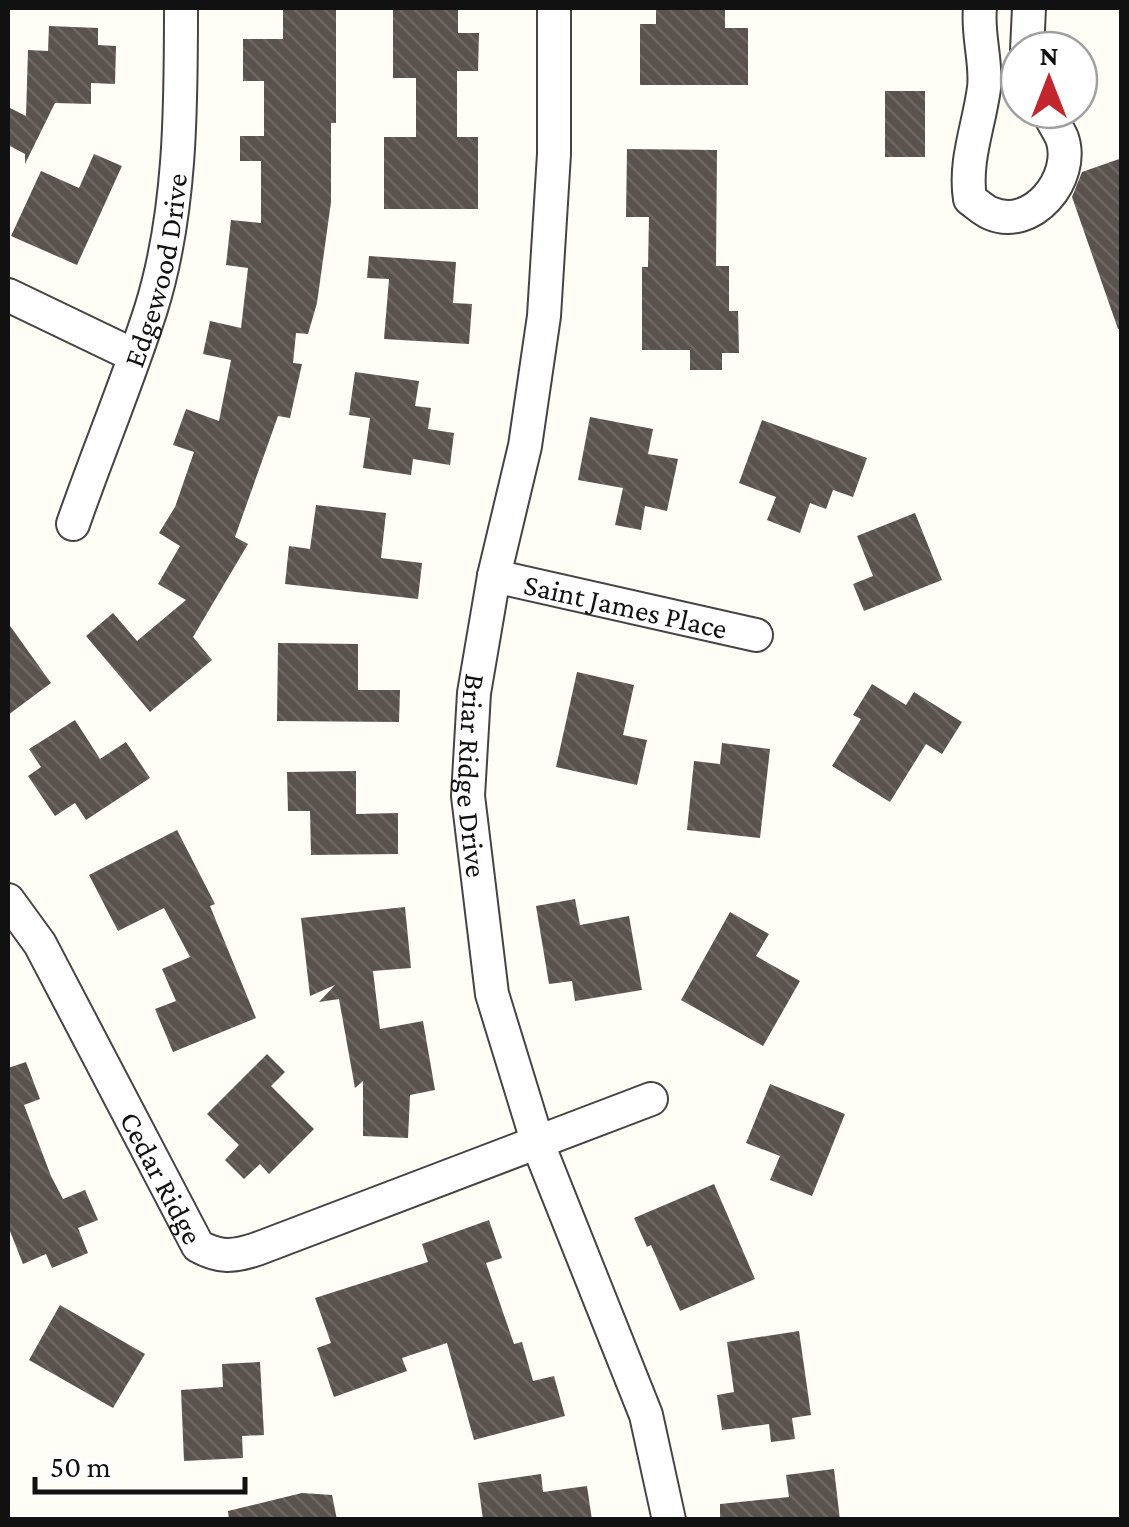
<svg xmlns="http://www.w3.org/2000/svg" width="1129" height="1527" viewBox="0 0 1129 1527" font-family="'Crimson Pro',serif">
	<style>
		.building { fill: url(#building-back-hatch) }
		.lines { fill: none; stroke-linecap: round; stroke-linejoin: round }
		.minor-casing { stroke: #444; stroke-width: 36 }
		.minor { stroke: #fff; stroke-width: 32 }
		.labels { text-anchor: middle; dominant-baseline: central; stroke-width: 10; stroke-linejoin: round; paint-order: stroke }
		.street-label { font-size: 30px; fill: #111; stroke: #fff }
	</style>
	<defs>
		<pattern id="building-back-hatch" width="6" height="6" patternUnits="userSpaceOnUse" patternTransform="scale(2.5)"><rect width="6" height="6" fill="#5a524d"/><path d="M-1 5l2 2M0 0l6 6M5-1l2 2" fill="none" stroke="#6d6662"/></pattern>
	</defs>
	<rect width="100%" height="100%" fill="#fffdf5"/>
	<path class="building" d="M283,8H336V123H331V202L317,303L308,334L296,333L293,363L302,364L290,418L278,416L235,537L248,544L193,637L212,660L150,712L86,636L113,613L137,641L186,600L158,584L180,546L159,533L175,507L194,452L173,445L186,409L219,421L231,360L203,354L210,321L241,328L248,268L226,265L231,220L261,223V161H240V136H264V81H243V39H283Z
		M656,8H725V28H748V85H640V24H656Z
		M393,9H458V33H479L478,71H457V137H478V209H384V137H416V78H393Z
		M49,26L98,28V45L116,46L115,84L91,83V104L55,103L25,164V154L8,145V107L26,116L28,50L48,51Z
		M885,91H925V157H885Z
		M627,149L717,150L716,266H729V311H738L739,353H722V370H690V350H642V267H648L649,217H626Z
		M94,154L122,166L77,265L11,236L41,171L79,188Z
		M1122,158V328L1118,329L1072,197L1082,172Z
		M369,256L456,262L453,303L472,304L469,344L384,339L389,279L367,278Z
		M355,372L419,381L415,406L431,408L428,429L454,433L450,465L413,459L411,475L363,468L370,418L349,415Z
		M590,417L653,429L648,454L678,459L667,511L645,506L641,530L615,525L623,488L578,480Z
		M762,420L867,458L853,497L833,490L826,509L810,503L800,533L767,520L776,497L739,483Z
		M316,505L386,513L381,558L422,563L418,599L285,584L289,546L310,549Z
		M915,513L942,580L864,611L853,584L873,576L857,536Z
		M8,623L51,683L8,715Z
		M278,643L358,644V690H400L399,722L277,721Z
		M577,672L634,685L623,735L647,740L637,785L556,767Z
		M872,684L906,705L914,692L962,722L942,754L926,744L890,802L832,766L861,719L853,715Z
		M75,720L100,759L126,742L150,778L86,820L75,803L55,816L28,776L41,767L29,749Z
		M722,743L770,749L760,838L687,830L694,761L720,764Z
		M356,771V814L398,813V854L311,855L310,811H288L287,772Z
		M177,830L215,904L210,906L256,1018L173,1052L155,1009L176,1001L162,969L190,957L164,908L118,931L89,875Z
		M575,899L580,925L629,916L642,990L575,1001L572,981L549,984L536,906Z
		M405,907L411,968L373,971L380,1029L423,1021L435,1090L410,1095L408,1138L363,1136V1081L355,1088L339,999L319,1002L335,985L310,996L301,918Z
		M730,912L769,934L756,956L800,981L763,1046L681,1000Z
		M267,1054L285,1072L271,1086L314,1129L269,1174L260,1164L244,1179L225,1160L239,1145L207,1114Z
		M26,1062L40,1099L24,1105L51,1176L63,1199L85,1190L98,1220L78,1228L88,1253L52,1268L46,1254L23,1264L8,1226V1068Z
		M770,1084L845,1114L812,1196L770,1180L780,1156L746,1143Z
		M714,1184L755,1279L680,1311L651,1245L647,1247L634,1218Z
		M489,1220L502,1258L486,1263L514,1344L522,1342L533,1381L554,1376L565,1416L474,1440L447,1343L402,1358L407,1371L334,1397L317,1348L331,1343L315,1298L428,1262L422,1244Z
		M60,1305L145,1354L113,1408L29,1360Z
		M799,1331L811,1415L792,1418L795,1439L771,1442L769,1424L722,1430L717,1395L734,1392L727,1342Z
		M260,1362L264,1435L242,1436L243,1458L184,1461L181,1390L223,1387L222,1364Z
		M834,1469L840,1520H720V1504L789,1497L786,1475Z
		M541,1474L543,1492L587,1486L592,1520H483L478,1483Z
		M302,1493L332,1495L337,1520H229L228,1511Z"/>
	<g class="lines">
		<g class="minor-casing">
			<g id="minor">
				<path id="s1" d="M554,8V154L544,316L525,446L494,576L474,693L468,796L492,994L538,1144L646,1415L669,1520"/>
				<path d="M980,8C977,34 987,63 984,88C979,126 964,161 970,199C977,204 983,210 990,213C1032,232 1076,178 1062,138C1058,129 1051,119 1047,110"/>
				<path d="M1027,50L1029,8"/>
				<path d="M8,295L133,355"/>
				<path id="s2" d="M73,524C98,452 128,381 151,309C181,213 181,107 181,8"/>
				<path id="s3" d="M494,576L756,635"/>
				<path id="s4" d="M8,900L40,944L198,1246C220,1258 233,1257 257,1249L651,1099"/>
			</g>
		</g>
		<use href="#minor" class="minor"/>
	</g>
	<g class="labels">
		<g class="street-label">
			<text stroke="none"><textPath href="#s2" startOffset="268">Edgewood Drive</textPath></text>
			<text stroke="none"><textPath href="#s3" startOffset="135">Saint James Place</textPath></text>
			<text stroke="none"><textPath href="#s1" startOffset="775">Briar Ridge Drive</textPath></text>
			<text stroke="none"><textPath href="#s4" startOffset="318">Cedar Ridge</textPath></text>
		</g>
	</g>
	<rect width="1129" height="1527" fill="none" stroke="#111111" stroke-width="20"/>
	<g transform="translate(1049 80)"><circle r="48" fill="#ffffff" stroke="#a0a0a0" stroke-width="2.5"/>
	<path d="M0-8L18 38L0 25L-18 38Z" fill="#c4262e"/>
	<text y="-15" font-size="28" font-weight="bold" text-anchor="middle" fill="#111111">N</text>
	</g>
	<path d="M35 1477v15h210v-15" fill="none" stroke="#111111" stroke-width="5"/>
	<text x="50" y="1477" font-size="30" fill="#111111" stroke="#ffffff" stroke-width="8" paint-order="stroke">50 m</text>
</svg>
